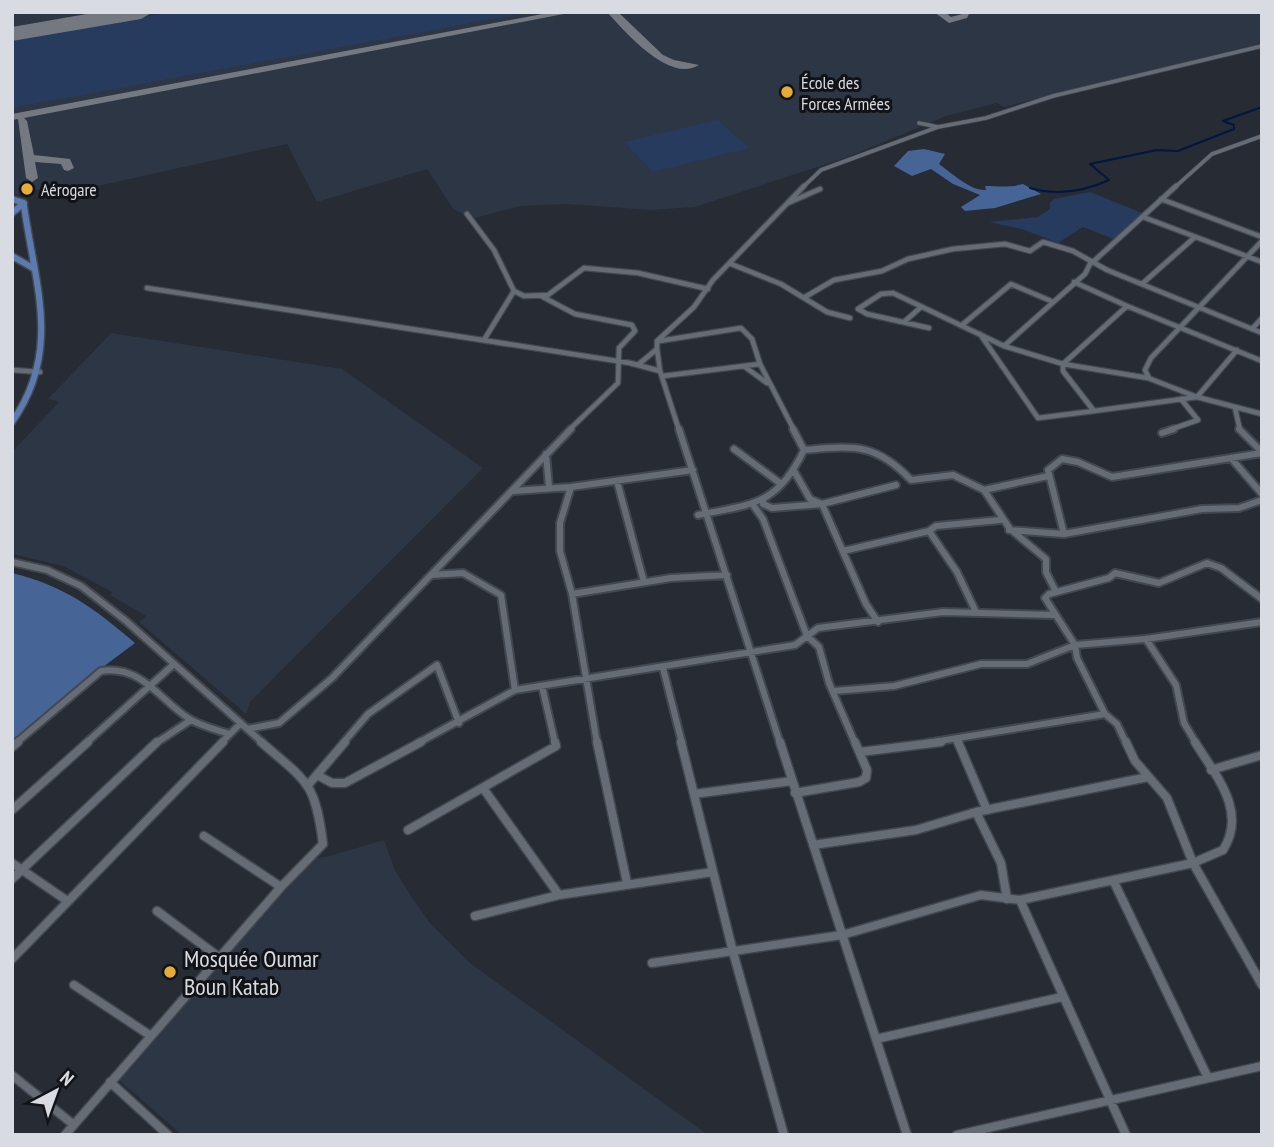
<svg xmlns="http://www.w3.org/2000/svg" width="1274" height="1147" viewBox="0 0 1274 1147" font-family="'PT Sans Narrow',sans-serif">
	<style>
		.built { fill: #2d3644 }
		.green { fill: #263b5e }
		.forest { fill: #476496 }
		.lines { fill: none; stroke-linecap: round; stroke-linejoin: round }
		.stream { stroke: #011641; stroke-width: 2 }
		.taxiway { fill: #747880; fill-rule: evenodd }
		.runway { fill: #747880; fill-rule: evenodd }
		.minor-far3-casing { stroke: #43474e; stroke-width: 5 }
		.minor-far2-casing { stroke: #43474e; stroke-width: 7 }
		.minor-far1-casing { stroke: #43474e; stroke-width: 10 }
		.minor-casing { stroke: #43474e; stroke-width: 11 }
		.major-casing { stroke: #43474e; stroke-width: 9 }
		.minor-far3 { stroke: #666c76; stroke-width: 3.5 }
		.minor-far2 { stroke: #666c76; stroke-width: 4.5 }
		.minor-far1 { stroke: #666c76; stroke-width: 6 }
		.minor { stroke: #666c76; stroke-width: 8 }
		.major { stroke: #5b7ab0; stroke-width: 6 }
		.poi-dot { fill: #e6ac36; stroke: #111317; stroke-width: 2.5 }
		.labels { text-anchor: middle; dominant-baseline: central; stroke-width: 6; stroke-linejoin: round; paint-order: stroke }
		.far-poi-label { font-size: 18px; fill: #d8dbe1; stroke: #111317; text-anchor: start }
		.near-poi-label { font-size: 24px; fill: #d8dbe1; stroke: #111317; text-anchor: start }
	</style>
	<rect width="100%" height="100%" fill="#262b34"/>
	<path class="built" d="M27,12H1262V43L1004,107L997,103L946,116L848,157L695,207L651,210L566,204L521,206L475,218L454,210L427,169L317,202L287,144L44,198L41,189L12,195V15Z
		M111,333L342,369L483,468L250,702L246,714L139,622L146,616L110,595L112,592L63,566L12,554V452L59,402L48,399Z
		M384,840L395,870L413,899L430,923L470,963L708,1135H182L119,1080L307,858L326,857Z"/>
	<path class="green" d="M173,12H530L12,108V39Z
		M718,120L749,148L653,172L624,142Z
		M1090,192L1145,214L1116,240L1083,227L1058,243L1022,229L989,222L1038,217L1050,209V203L1054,199Z"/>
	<path class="forest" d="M924,149L945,154L939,164C952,173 970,191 986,190L985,186C998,186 1008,188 1023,184L1041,194L995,208L965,211L961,207L980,195L953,184L931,169L912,176L894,166L908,151Z
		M12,573C65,586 94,608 135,643L103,667L12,744Z"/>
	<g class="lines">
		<path class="stream" d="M1030,188C1058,196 1083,192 1109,180L1090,164L1157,150L1178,151L1234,129V125L1223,121L1262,107"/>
		<path class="taxiway" d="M553,12H574L24,118L27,121L34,155L70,159L74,168L68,171L64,170L61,164L35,162L38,178L32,182L26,178L18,119L12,120V114Z
			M607,12H618L663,55L674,60L699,65C670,84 625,32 607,12Z
			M934,12H945L951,17L970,12L967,18L949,23Z"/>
		<path class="runway" d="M98,12H153L141,19L12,41V27Z"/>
		<g class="minor-far3-casing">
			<path id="minor-far3" d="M919,123L938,127
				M802,188L821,170L938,127L986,118L1053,96L1262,46
				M1174,188L1212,154L1262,136"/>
		</g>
		<g class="minor-far2-casing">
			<path id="minor-far2" d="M1161,199L1262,237
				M788,203L820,189
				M467,214L494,250L514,291L524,296L548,295L584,268L638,273L708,289
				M1143,217L1262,262
				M1093,262L1176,186
				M731,264L781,284L827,312L850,318
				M1074,282L1127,306
				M1143,283L1195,237
				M147,288L630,363L660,371L679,430
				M543,297L575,314L632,325L635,331L619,348L618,383L569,430
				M805,297L834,280L882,271L908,259L953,249L1005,244L1030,251L1043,242L1073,251L1107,270L1262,333
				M904,322L921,307
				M962,325L1011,284L1051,301
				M929,328L867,314L858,309L881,294L893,293L1004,346L1085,274L1091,262
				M1252,329L1262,318
				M980,334L1038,418L1094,411
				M484,340L514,291
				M659,341L741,328L752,339L760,364L794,430
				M1004,346L1063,364L1127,306L1262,361
				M657,349L660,371
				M639,364L657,349V341L694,307L713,280L804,186
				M1063,364L1148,378L1197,397L1094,411L1063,371Z
				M745,367L767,383
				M12,370L40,372
				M663,376L760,364
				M1149,378L1145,370L1151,358L1262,241
				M1197,397L1262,414
				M1197,397L1237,350
				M1235,408L1240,430
				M1169,430L1198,420L1181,399"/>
		</g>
		<g class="minor-far1-casing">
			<path id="minor-far1" d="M679,429L780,743
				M1239,429L1262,452
				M1162,433L1174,429
				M734,449L780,483
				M804,450C853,446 875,442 911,480L953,475L984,490L1048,476
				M546,454L549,487
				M1231,458L1262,494
				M794,471L810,499L822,504L896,485
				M617,481L644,582
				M571,487L560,523V551L572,594L597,743
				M984,490L1010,529L1046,559V572L1056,592
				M514,491L571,487L693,470
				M763,499V504L772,508L822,504L866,604L878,622
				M753,505L763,519L807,636L819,647L829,683L855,743
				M698,515C752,504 777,506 804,450L793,429
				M1009,530L1064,534L1202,509L1239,508L1262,500
				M929,531L957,572L976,612
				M1064,534L1048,470L1062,459L1078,462L1112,477L1262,453
				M843,551L929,531L936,526L1000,520
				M12,562L47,570L81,586L126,621L263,743
				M431,575L463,573L501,595L515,690
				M572,594L671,578L727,575
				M1146,639L1176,685L1184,723L1196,743
				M663,668L682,743
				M542,686L555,743
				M834,691L894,686L981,664H1027L1075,645L1146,639L1262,622
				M247,729L279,723L332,678L571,429
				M957,740L958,743
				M16,743L101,671C141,665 158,698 188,718C200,726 215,729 229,734
				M86,743L173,665
				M156,743L191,720
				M221,743L241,723
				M343,743L368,714L437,665L459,723
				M418,743L515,690L795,645L818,628L943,612L1054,615
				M927,743L1105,714
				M1126,743L1117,724L1105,714L1077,658L1075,645L1045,598L1049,594L1109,578L1115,573L1159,583L1207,563L1221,568L1262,599"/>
		</g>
		<g class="minor-casing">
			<path id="minor" d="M597,742L627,883
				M681,742L733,952L784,1135
				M780,742L907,1135
				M958,742L987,810
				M1126,742L1135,761L1167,798L1193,863L1262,985
				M12,747L18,742
				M860,752L941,742
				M1211,770L1262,755
				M317,775L332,783H345L421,742
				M309,784L345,742
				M483,788L559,895
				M795,793L859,782L866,778L867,770L855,742
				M694,794L792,781
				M12,810L88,742
				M976,812L1001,863L1007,899
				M408,830L556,746L555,742
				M204,836L281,887
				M813,845L916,830L976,812L1148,777
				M12,863L66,900
				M12,879L157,742
				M1113,880L1208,1078
				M1020,900L1126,1135
				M157,911L220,958
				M475,916L559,895L713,872
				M12,959L223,742
				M652,963L842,935L981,895L1020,900L1193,863L1223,850C1248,811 1215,775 1195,742
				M74,985L151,1036
				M876,1039L1062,997
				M13,1076L74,1125
				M110,1082L168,1135
				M65,1135L281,887L323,844C315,781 307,782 261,742
				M957,1135L1262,1066"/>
		</g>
		<g class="major-casing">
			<path id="major" d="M12,199L24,203L12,213
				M12,256L33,268
				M12,422C62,351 35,285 24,206"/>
		</g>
		<use href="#minor-far3" class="minor-far3"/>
		<use href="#minor-far2" class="minor-far2"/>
		<use href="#minor-far1" class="minor-far1"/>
		<use href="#minor" class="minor"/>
		<use href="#major" class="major"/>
	</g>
	<g class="poi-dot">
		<circle cx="787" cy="92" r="7"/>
		<circle cx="27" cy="189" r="7"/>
		<circle cx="170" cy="972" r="7"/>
	</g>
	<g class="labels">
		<g class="far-poi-label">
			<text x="801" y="82">École des<tspan x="801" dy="21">Forces Armées</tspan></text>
			<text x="41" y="189">Aérogare</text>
		</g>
		<g class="near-poi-label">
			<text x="184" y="958">Mosquée Oumar<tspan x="184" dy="28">Boun Katab</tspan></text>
		</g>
	</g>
	<rect width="1274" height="1147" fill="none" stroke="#d8dbe1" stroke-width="28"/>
	<g transform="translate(56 1091) rotate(41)" stroke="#111317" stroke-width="5" paint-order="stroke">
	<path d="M0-5L12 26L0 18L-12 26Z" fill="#d8dbe1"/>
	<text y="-10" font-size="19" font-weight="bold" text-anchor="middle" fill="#d8dbe1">N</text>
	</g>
</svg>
